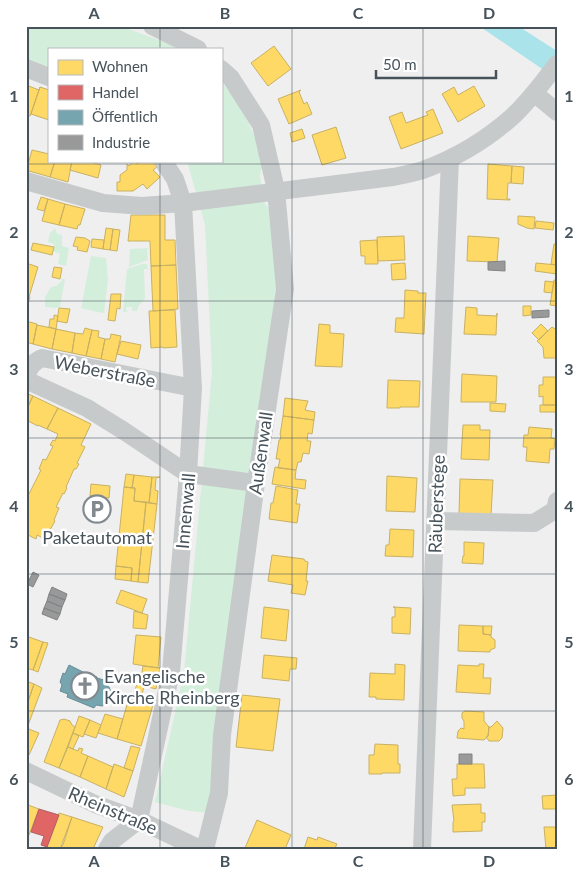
<svg xmlns="http://www.w3.org/2000/svg" width="583" height="875" viewBox="0 0 583 875" font-family="Lato,sans-serif">
	<style>
		.green { fill: #d4eedc }
		.water { fill: #abe3ea }
		.homes { fill: #ffd966; stroke: #c8b163 }
		.shops { fill: #e06666; stroke: #b26063 }
		.public { fill: #76a5af; stroke: #688c96 }
		.industry { fill: #999; stroke: #808486 }
		.lines { fill: none; stroke-linecap: round; stroke-linejoin: round }
		.minor { stroke: #c7cacb; stroke-width: 18 }
		.grid { fill: none; stroke: #47535b; stroke-width: 1; stroke-opacity: 0.55 }
		.labels { text-anchor: middle; dominant-baseline: central; stroke-width: 5; stroke-linejoin: round; paint-order: stroke }
		.street-label { font-size: 18px; fill: #47535b; stroke: #fff }
		.poi-label { font-size: 18px; fill: #47535b; stroke: #fff }
		.neatline { fill: none; stroke: #47535b; stroke-width: 2 }
		.grid-label { font-size: 16px; text-anchor: middle; font-weight: bold; fill: #47535b }
	</style>
	<rect width="100%" height="100%" fill="#f0efef"/>
	<path class="green" d="M26,26H120L170,44L178,49H49V67L26,58Z
		M221,81L243,110L257,142L262,166L260,176L265,204L271,210L280,286L275,290L273,318L209,813L189,811L155,802L184,672L212,371L205,225L187,161H221Z
		M55,228L57,234L62,235V246L69,248L66,266L58,264L60,254L53,251L54,244L48,242L50,233Z
		M149,248L147,250L148,260L129,267L130,249Z
		M91,256L106,258L108,279L104,313L97,312L81,308Z
		M142,264H147L148,269H144L145,299L139,305L137,311H132V307H126L127,312H123L127,269Z
		M61,279H65L60,307L57,308L45,307V297L51,287L56,286L62,281Z"/>
	<path class="water" d="M479,26H518L557,51V79Z"/>
	<path class="homes" d="M274,46L291,69L268,86L251,63Z
		M26,85L39,90L40,87L30,116L26,115Z
		M474,86L485,106L458,122L442,94L454,87L458,95Z
		M40,87L49,90V120L31,114Z
		M301,90L299,92L304,104L307,102L312,114L289,124L278,99Z
		M433,109L443,133L401,149L389,117L402,112L406,123L428,115L426,112Z
		M336,127L346,158L322,165L312,135Z
		M302,129L305,138L292,142L290,133Z
		M32,150L49,154V161H55L50,177L29,171L27,168Z
		M55,161H72L68,182L50,177Z
		M72,161H87L101,165L98,178L70,170Z
		M134,161L137,164L140,161H152L157,167L153,170L160,177L147,189L143,184L133,191H117V182H120V175L127,170V164L129,166Z
		M488,164L512,166L511,183H508L507,199H510V200L487,199Z
		M512,166L524,167L523,184L511,183Z
		M41,197L48,199L44,211L37,209Z
		M48,199L65,204L59,225L42,221Z
		M65,204L85,209L80,225H78L77,229L59,225Z
		M131,215H165V240H175L176,265L151,266L150,241H128Z
		M518,216L535,217L534,229L527,228L518,224Z
		M536,221L554,223L553,230L535,228Z
		M106,228L113,229L110,250L103,249Z
		M113,229L120,230L117,251L110,250Z
		M404,236L405,260L378,261L377,237Z
		M468,236L499,238L497,262L467,261Z
		M76,237L85,238L90,241L87,252L77,250L78,247L73,246Z
		M92,239L104,240L103,249L91,247Z
		M377,240L378,264H365V256H361L360,241Z
		M33,243L54,247L52,255L31,250Z
		M554,244H557V265L551,264Z
		M26,263L38,267L29,297H30L26,310Z
		M405,263L406,279L392,280L391,264Z
		M536,263L557,265V274L535,271Z
		M176,265L178,309L153,311L151,266Z
		M54,267L62,268L60,279L52,277Z
		M554,280L557,281V306L550,305Z
		M545,281L554,282L552,293L544,292Z
		M405,290L418,291V293H426L424,334L395,332L396,318H404Z
		M111,294H121L120,309L117,308L115,321L108,320Z
		M523,306H531V315L523,316Z
		M466,307L477,308V315L497,316V313L496,335L464,334Z
		M59,308L70,309L67,323L57,321Z
		M175,310L177,347L163,348V347L151,348L149,311Z
		M54,315L58,316L56,329L49,327L50,319H54Z
		M26,321L37,324L33,344L26,342Z
		M319,324L330,325V333L344,334L342,367L315,366Z
		M541,324L548,331L539,340L532,333Z
		M37,325L56,329L52,349L33,344Z
		M552,327L557,330V358H544L543,347L537,341Z
		M85,328L92,330L86,356L72,353L75,333L83,334Z
		M56,329L75,333L72,353L52,349Z
		M92,330L99,331L98,337L105,339L101,359L86,356Z
		M111,334L121,336L115,362L101,359L105,339H110Z
		M121,341L141,345L138,359L117,354Z
		M462,374L497,376L496,402H461Z
		M543,377H557V405H543V396L539,397V385H543Z
		M388,380L420,381L419,407H400V408H387Z
		M26,393L33,396L26,411Z
		M33,396L58,408L47,429L38,425V426L26,420V411Z
		M285,398L308,401L305,410L315,412L314,420L283,416Z
		M490,403L506,404L505,412L490,411Z
		M540,405H557V412H540Z
		M58,408L91,424L81,445L85,447L77,463L79,464L76,469H74L66,487L67,488L64,494L63,493L56,507L59,508L54,520L55,521L45,539L37,535L36,539L26,534V495L27,493L29,494L41,470L39,469L43,459L46,460L53,446L50,445L53,440L55,441L58,434L47,429Z
		M283,416L314,420L312,434L308,433L307,441H311L309,454L303,453L301,462H298L296,470L278,468L280,459H276L279,440H280L281,435H280Z
		M463,425H480V430H490L489,460L461,459Z
		M529,427L552,429L551,438L555,439L554,449H550L549,463L526,461L527,447H523L524,435H528Z
		M275,467L296,470L295,479L306,480L305,489L272,484Z
		M126,474L134,475L132,488L124,487Z
		M134,475L152,477L149,503L134,501L135,488H132Z
		M387,476L417,478L415,512L386,511Z
		M152,477H160L156,478L155,490L158,491L157,504L149,503Z
		M460,479L493,480L491,515L459,514Z
		M91,484L110,486L109,498L90,496Z
		M276,486L298,490L296,504H300L297,523L269,519L271,503H273Z
		M124,487L135,488L134,501L146,502L138,582L131,581L132,568L116,566Z
		M146,502L157,504L148,583L138,582Z
		M390,529L414,530L413,557L385,556L386,545H389Z
		M464,542L484,543L483,564L462,563L463,556H464Z
		M272,555L304,559L305,561L308,562L306,581H308L305,595L291,593L293,585L268,581Z
		M116,566L132,568L131,581L115,579Z
		M121,590L147,599L142,613L116,603Z
		M264,607L289,610L286,641L261,638Z
		M393,607L411,608L410,634L392,633V617H395V607Z
		M134,611L148,615L146,629L133,628Z
		M459,625L483,626V634L491,635V637L495,640V648L490,650V652L458,651Z
		M483,626H492L491,635L483,634Z
		M136,635L161,637L158,668L133,664Z
		M26,636L43,642L33,670L26,668Z
		M43,642L48,643L38,672L33,670Z
		M264,655L297,658L296,669H290L289,681L262,678Z
		M395,664L405,665L404,700L376,699V697H369L370,673L395,674Z
		M479,664H484L483,678H491L490,694L456,692L458,665L479,666Z
		M143,666L160,668L156,689L140,685Z
		M26,681L34,684L28,702L26,701Z
		M34,684L42,688L27,728L26,707Z
		M137,684L144,686L142,695L134,693Z
		M242,695L280,699L273,751L236,747Z
		M129,698L153,705L141,746L117,739Z
		M465,711L484,712V721L489,727L488,736L484,740L457,738L458,731L461,728L464,729V721L462,718V713Z
		M105,714L123,719L117,739L98,733Z
		M79,716L90,720L83,737L73,733Z
		M64,719L70,721L72,725L75,727L59,768L44,762L60,720Z
		M90,720L101,725L96,738L84,734Z
		M497,721L503,728L502,738L499,741H489L486,737L488,736L489,727H491Z
		M26,728L39,733L29,755L26,754Z
		M73,733L79,736L73,749L68,747Z
		M375,744L398,745V764H400V773H382V774H369V755H374Z
		M131,746L140,748L133,771L124,768Z
		M68,747L78,751L79,748L83,749L81,753L88,756L80,777L59,768Z
		M88,756L113,767L106,789L80,777Z
		M114,764L133,771L124,797L106,789Z
		M457,764H484L485,788H465V795L453,796L452,779H457Z
		M557,795V809H543L542,796Z
		M481,804V813H485V822H482V831L453,832V822L454,821L452,805Z
		M28,805L39,809L29,835L26,834V810Z
		M59,813L72,817L60,849H50L47,847Z
		M72,817L103,827L93,849H67L61,847L63,845Z
		M257,820L291,835L285,849L245,848Z
		M544,827H557V849H546Z
		M308,837L317,840L318,837L337,844L335,848L338,849H304Z"/>
	<path class="shops" d="M39,809L59,815L47,847L41,845L44,836L31,832Z"/>
	<path class="public" d="M69,665L87,674L89,673L88,674L97,677V678L104,680L105,681L103,684L109,687L111,692V699L107,703L102,706L96,705L94,708L67,697L68,694L60,691L62,685L60,682L63,673L65,674Z"/>
	<path class="industry" d="M505,261V271L488,270V262Z
		M549,310V317L532,318V311Z
		M33,572L39,575L33,587L27,584Z
		M52,587L67,594L65,600L49,594Z
		M49,594L65,600L62,607L47,601Z
		M47,601L62,607L60,614L44,608Z
		M44,608L60,614L57,620L42,614Z
		M459,754H472V764H459Z"/>
	<g class="lines">
		<path class="minor" d="M152,26L198,49
			M26,68L49,77
			M534,93L557,112
			M26,181L103,203L142,206L183,203L393,177C403,175 414,173 423,170C456,158 486,140 512,117C529,101 543,82 557,64
			M26,376C30,367 33,362 42,358L193,388
			M26,380L87,408L124,431L188,474L256,483
			M435,521L534,523L555,510L557,501
			M26,771L95,804L139,820L200,849
			M107,849L112,841L139,820L171,672L188,474L193,388L183,203L175,179L163,161
			M205,849L219,793L222,735L256,483L285,289L276,190L261,125L231,78L221,69
			M422,849L450,159"/>
	</g>
	<path class="grid" d="M160,26V49M292,26V849M423,26V849M160,161V849M26,164H557M26,301H557M26,438H557M26,574H557M26,711H557"/>
	<defs>
		<g id="parking-ring" transform="scale(1.4375)"><circle r="9.5" fill="#fff" stroke="#828a8f" stroke-width="1.5"/><path d="M-3.5-5.5H1a3.5 3.5 0 0 1 0 7H-1V5.5H-3.5ZM-1-3.4V-.6H.8a1.4 1.4 0 0 0 0-2.8Z" fill="#828a8f"/></g>
		<g id="church-ring" transform="scale(1.4375)"><circle r="9.5" fill="#fff" stroke="#828a8f" stroke-width="1.5"/><path d="M-1.2-6h2.4v3.5h3.3v2.4h-3.3V6h-2.4V-.1h-3.3v-2.4h3.3Z" fill="#828a8f"/></g>
	</defs>
	<g fill-rule="evenodd">
		<use href="#parking-ring" x="97" y="509"/>
		<use href="#church-ring" x="85" y="686"/>
	</g>
	<g class="labels">
		<g class="street-label">
			<text transform="translate(105 371) rotate(11)">Weberstraße</text>
			<text transform="translate(260 453) rotate(-82)">Außenwall</text>
			<text transform="translate(436 504) rotate(-88)">Räuberstege</text>
			<text transform="translate(185 511) rotate(-85)">Innenwall</text>
			<text transform="translate(113 810) rotate(23)">Rheinstraße</text>
		</g>
		<g class="poi-label">
			<text x="97" y="537">Paketautomat</text>
			<text x="104" y="676" text-anchor="start">Evangelische<tspan x="104" dy="21">Kirche Rheinberg</tspan></text>
		</g>
	</g>
	<rect width="583" height="875" fill="none" stroke="#ffffff" stroke-width="55"/>
	<rect x="48" y="48" width="175" height="115" fill="#ffffff" stroke="#b5babd"/>
	<rect x="58" y="60" width="25" height="15" fill="#ffd966" stroke="#b5babd"/>
	<text x="92" y="72" font-size="15" fill="#47535b">Wohnen</text>
	<rect x="58" y="85" width="25" height="15" fill="#e06666" stroke="#b5babd"/>
	<text x="92" y="98" font-size="15" fill="#47535b">Handel</text>
	<rect x="58" y="110" width="25" height="15" fill="#76a5af" stroke="#b5babd"/>
	<text x="92" y="122" font-size="15" fill="#47535b">Öffentlich</text>
	<rect x="58" y="135" width="25" height="15" fill="#999999" stroke="#b5babd"/>
	<text x="92" y="148" font-size="15" fill="#47535b">Industrie</text>
	<path d="M376 70v8h120v-8" fill="none" stroke="#47535b" stroke-width="2.5"/>
	<text x="383" y="70" font-size="15" fill="#47535b" stroke="#ffffff" stroke-width="4" paint-order="stroke">50 m</text>
	<rect x="28" y="28" width="528" height="820" class="neatline"/>
	<g class="grid-label">
		<text x="94" y="19">A</text>
		<text x="225" y="19">B</text>
		<text x="358" y="19">C</text>
		<text x="489" y="19">D</text>
		<text x="14" y="102">1</text>
		<text x="569" y="102">1</text>
		<text x="14" y="238">2</text>
		<text x="569" y="238">2</text>
		<text x="14" y="375">3</text>
		<text x="569" y="375">3</text>
		<text x="14" y="512">4</text>
		<text x="569" y="512">4</text>
		<text x="14" y="648">5</text>
		<text x="569" y="648">5</text>
		<text x="14" y="785">6</text>
		<text x="569" y="785">6</text>
		<text x="94" y="867">A</text>
		<text x="225" y="867">B</text>
		<text x="358" y="867">C</text>
		<text x="489" y="867">D</text>
	</g>
</svg>
